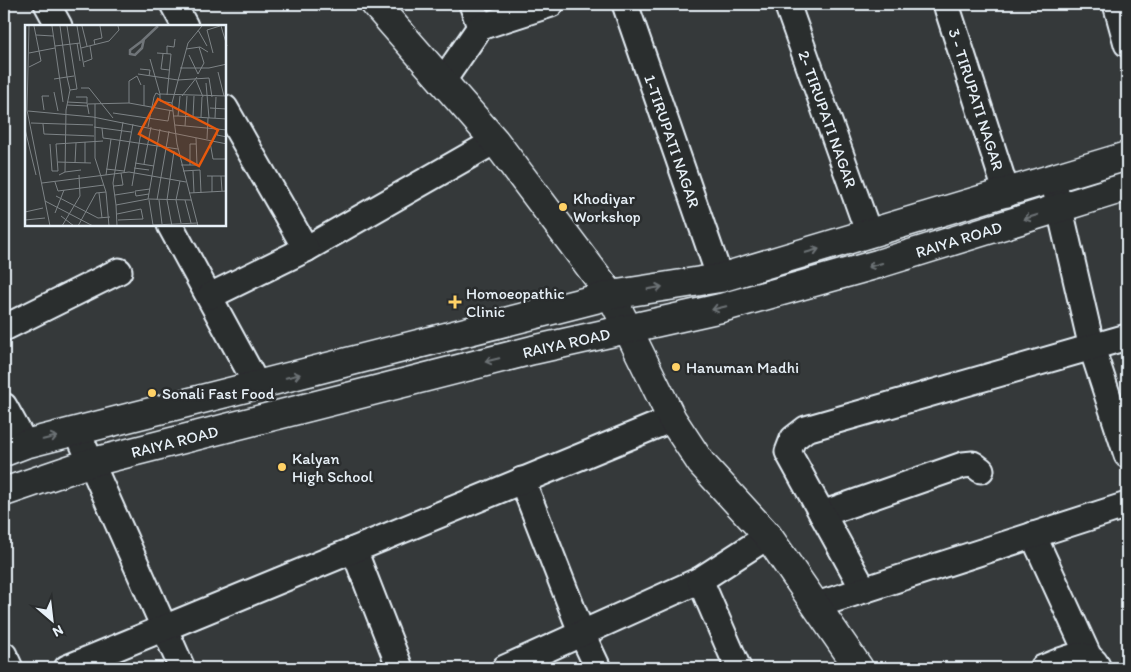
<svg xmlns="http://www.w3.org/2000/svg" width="1131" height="672" viewBox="0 0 1131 672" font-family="Itim,sans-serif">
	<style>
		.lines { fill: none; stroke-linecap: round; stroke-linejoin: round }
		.minor-casing { stroke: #e8f1f8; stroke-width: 29 }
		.tertiary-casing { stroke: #e8f1f8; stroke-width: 31 }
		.minor { stroke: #2a2d2e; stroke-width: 25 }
		.tertiary { stroke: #2a2d2e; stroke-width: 28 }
		.oneway { stroke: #6c7275 }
		.poi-dot { fill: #ffd166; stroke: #2a2d2e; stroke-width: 2 }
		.labels { text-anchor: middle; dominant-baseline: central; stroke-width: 5; stroke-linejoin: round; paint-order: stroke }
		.street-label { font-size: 16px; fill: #e8f1f8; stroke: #2a2d2e }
		.poi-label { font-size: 16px; fill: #e8f1f8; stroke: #2a2d2e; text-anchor: start }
		.inset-river { fill: none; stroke: #707579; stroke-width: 2.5 }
		.inset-road { fill: none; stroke: #7d8386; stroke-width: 1 }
		.view { fill: #e8590c; fill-opacity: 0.15; stroke: #e8590c; stroke-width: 2.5 }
		.inset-edge { fill: none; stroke: #e8f1f8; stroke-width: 2.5 }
	</style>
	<rect width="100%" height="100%" fill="#35393a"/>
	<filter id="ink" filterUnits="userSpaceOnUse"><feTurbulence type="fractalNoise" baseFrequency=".02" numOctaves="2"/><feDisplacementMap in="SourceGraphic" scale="10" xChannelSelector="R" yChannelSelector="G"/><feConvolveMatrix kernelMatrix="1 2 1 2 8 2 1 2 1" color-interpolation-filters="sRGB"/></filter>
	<g filter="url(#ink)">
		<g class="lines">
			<g class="minor-casing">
				<g id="minor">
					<path d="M47,4L59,26"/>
					<path d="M173,4L185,26"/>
					<path d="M472,4L480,27"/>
					<path id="s1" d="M625,4L720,278"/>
					<path id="s2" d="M787,4L869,234"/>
					<path id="s3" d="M946,4L1007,194"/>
					<path d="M1116,4L1127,44"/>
					<path d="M442,82L480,27L551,4"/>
					<path d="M1053,179L1092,348L1127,455"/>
					<path d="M170,225L257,385"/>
					<path d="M306,249L495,141"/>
					<path d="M210,296L306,249L225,108"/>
					<path d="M4,328L119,271"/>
					<path d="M4,406L25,444"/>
					<path d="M77,431L182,668"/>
					<path d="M522,480L582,634L598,668"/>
					<path d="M822,514L963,465L973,464L981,470"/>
					<path d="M1033,535L1088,655"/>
					<path d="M354,550L400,668"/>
					<path d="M864,590L788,452L793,439L806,429L1127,337"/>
					<path d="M817,605L1127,505"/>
					<path d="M4,655L10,668"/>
					<path d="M67,668L672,419"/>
					<path d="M505,668L700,580"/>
					<path d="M738,668L700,580L768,536"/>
					<path d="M1043,668C1060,662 1088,644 1098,668"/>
				</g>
			</g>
			<g class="tertiary-casing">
				<g id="tertiary">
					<path d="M375,4L495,141L611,295L672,419L701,463L768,536L859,668"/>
					<path d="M4,452L25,444L611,295L720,278L1127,156"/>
					<path id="s4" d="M4,492L89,463L533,350L721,308L878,264L1127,187"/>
				</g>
			</g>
			<use href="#minor" class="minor"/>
			<use href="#tertiary" class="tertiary"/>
		</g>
		<defs><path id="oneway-shaft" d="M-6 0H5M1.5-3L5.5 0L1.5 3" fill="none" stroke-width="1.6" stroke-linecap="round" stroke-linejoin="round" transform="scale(1.25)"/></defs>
		<g class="oneway">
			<use href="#oneway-shaft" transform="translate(1031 217) rotate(163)"/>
			<use href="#oneway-shaft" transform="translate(812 251) rotate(-16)"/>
			<use href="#oneway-shaft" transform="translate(875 265) rotate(164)"/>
			<use href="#oneway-shaft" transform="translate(655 288) rotate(-9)"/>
			<use href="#oneway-shaft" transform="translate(719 308) rotate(166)"/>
			<use href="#oneway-shaft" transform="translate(492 360) rotate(166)"/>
			<use href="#oneway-shaft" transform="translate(293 376) rotate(-14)"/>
			<use href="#oneway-shaft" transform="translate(50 438) rotate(-14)"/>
		</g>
	</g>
	<g class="poi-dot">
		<circle cx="563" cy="207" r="5"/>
		<path d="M452.5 294.5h5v5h5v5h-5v5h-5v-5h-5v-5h5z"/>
		<circle cx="676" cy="367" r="5"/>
		<circle cx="152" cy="393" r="5"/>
		<circle cx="282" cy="467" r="5"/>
	</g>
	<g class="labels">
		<g class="street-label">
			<text stroke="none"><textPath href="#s3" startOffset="100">3 - TIRUPATI NAGAR</textPath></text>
			<text stroke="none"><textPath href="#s2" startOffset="122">2- TIRUPATI NAGAR</textPath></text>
			<text stroke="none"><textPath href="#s1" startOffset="145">1-TIRUPATI NAGAR</textPath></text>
			<text stroke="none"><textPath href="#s4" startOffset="988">RAIYA ROAD</textPath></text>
			<text stroke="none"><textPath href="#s4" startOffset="582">RAIYA ROAD</textPath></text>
			<text stroke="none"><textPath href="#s4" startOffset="178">RAIYA ROAD</textPath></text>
		</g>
		<g class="poi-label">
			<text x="573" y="198">Khodiyar<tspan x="573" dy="18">Workshop</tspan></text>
			<text x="466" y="293">Homoeopathic<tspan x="466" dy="18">Clinic</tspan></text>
			<text x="686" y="367">Hanuman Madhi</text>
			<text x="162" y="393">Sonali Fast Food</text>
			<text x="292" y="458">Kalyan<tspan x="292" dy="18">High School</tspan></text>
		</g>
	</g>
	<g transform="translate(25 25)">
		<rect width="201" height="201" fill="#35393a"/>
		<path class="inset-river" d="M117,16L105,25V29L110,30L117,23L119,14M117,16L133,1"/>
		<path class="inset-road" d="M4,1L2,85L25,201M27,1L38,77M35,1L42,52L49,51M42,1L52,64L45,65M52,1L59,42M57,1L62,21M196,1L202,21M173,5L182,21M11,10L28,11M52,18L55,36M70,20L69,15L77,13L75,1M30,21L55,18M56,23L84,16L94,5L93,1M161,24L175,22L183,27M4,28L30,23M132,28L146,29L142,70M188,28L182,5L195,1M138,29L136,44L144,45M142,29V21L149,22L150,14M164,30L173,49L179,38L174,22M125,34L135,69L202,71M59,37L67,34L65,21M4,42L16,36L9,1M155,43H184L202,39M115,44L125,45L124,51M193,47L199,71M113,49L153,55L184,53L187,72M29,54L42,52L45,65L41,85L40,147L34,150M171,55L178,72M181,58L184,93M119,60V81M56,63H64L88,93M29,67L33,86M135,69V76L147,78M157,71L172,52M51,72H62V78M42,77L62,78L64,89M104,78V56L112,51L116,60M63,79L104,78L148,86M70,79V133L81,167L84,201M42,80L63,81M185,83L202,84M19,85L17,71H24M3,86L68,92L202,119M88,88L143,96L145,85M148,91H153L155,71M153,91L202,94M168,92L169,71M176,92L177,72M190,93L191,72M98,97L88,158L91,180L123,174L166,175M6,98L68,100M18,99L19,109L69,111M150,100L202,105M160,101L162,71M69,102L106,107M123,102L129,72L131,68L135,70M77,103L78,113L86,114M0,104L11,150M192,104V110L202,112M182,114L183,93M185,117L188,134H200M25,119L27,146H33L31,119L78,116M33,137L66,138M50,138L51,118M60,138V117M110,138L129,141M119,139L126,102M156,140H172L171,113M165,140V119H171M109,143L124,145M81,144L99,146M158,146L175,145L176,168M168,146L169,168M40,147L56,145M99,148L108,99M81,150L86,114L153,124M182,151H202M187,151V167M196,151L197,166M155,156L151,175L156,198M30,157L33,166L79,160M17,158L104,147L161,157M89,161L98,160L96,148M107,161L117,101M74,168L77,193M164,168L202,166M124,169L111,171L110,166L125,164M90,170L109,167M31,171L73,193L85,192M123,174L135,104M124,175L128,200M132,175L144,106M134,175L137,199M160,175L166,198M20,176L68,201M91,180L92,201M30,188L39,165M92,189L116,184L118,194L93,195M36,191L49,201M0,192V187L18,183M0,195L20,193M128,200L173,198M37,201L55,171L54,150M53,201L71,168L81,167M147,201L142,175L149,126M173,201L152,119L147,78L163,18L177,1"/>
		<path class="view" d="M133,74L193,105L174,141L114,109Z"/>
		<rect width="201" height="201" class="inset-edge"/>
	</g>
	<rect width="1131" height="672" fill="none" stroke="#2a2d2e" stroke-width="20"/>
	<rect x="10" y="10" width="1111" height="652" fill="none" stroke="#e8f1f8" stroke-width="2" filter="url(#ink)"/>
	<g transform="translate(52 620) rotate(152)" stroke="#2a2d2e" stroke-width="4" paint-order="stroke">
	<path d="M0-4L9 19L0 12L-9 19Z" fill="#e8f1f8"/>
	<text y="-8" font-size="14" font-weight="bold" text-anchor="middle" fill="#e8f1f8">N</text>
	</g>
</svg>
